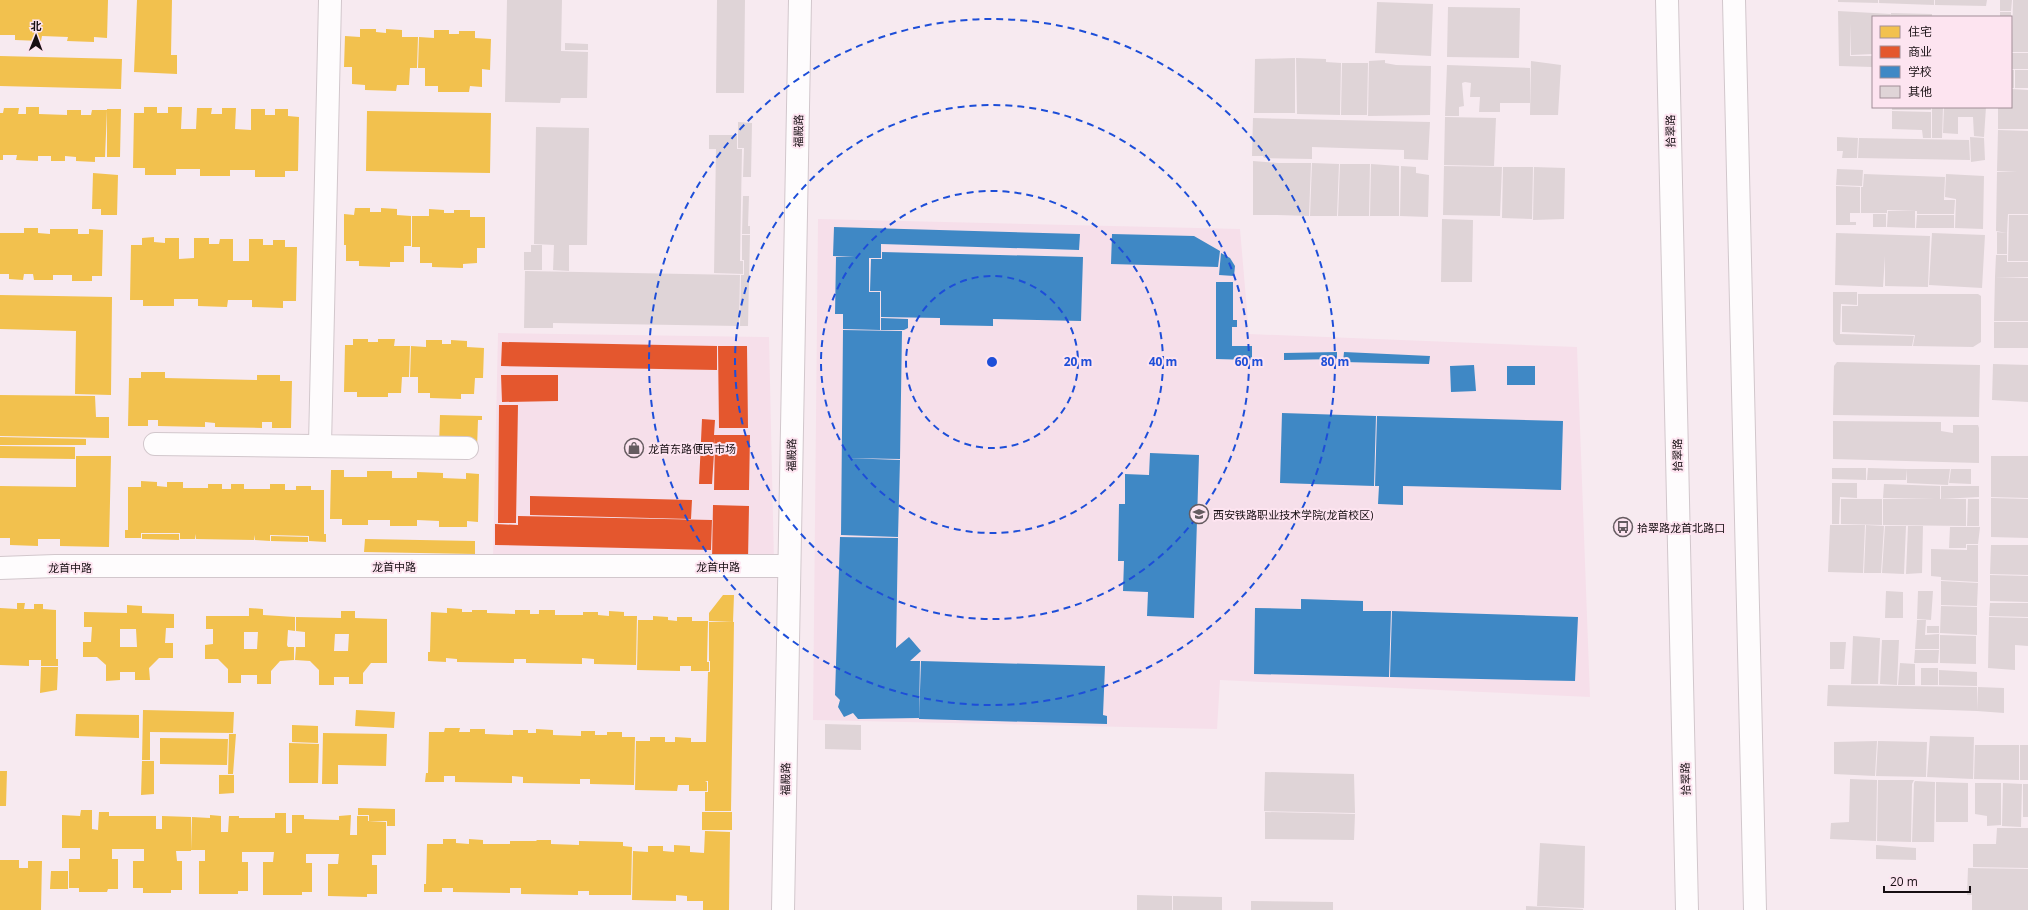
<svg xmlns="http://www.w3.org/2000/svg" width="2028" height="910" viewBox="0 0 2028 910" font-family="'Open Sans','Noto Sans SC',sans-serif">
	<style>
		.built { fill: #f6dfea }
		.homes { fill: #f2c14e; fill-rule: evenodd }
		.shops { fill: #e4572e }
		.schools { fill: #3f88c5 }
		.building { fill: #dfd4d7 }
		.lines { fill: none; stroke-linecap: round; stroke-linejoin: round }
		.street-casing { stroke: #d2c7cc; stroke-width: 24 }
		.secondary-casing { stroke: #d2c7cc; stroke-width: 24 }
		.street { stroke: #fefcfd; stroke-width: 22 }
		.secondary { stroke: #fefcfd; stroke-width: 22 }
		.ring { fill: none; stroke: #1d4ed8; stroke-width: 2; stroke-dasharray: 7 5 }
		.labels { text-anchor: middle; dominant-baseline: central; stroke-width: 4; stroke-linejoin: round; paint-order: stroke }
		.street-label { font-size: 11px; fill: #160e12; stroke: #fde4f0 }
		.poi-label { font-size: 11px; fill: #160e12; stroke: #fde4f0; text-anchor: start }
		.centre { fill: #1d4ed8; stroke: #fde4f0; stroke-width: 2 }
		.ring-label { font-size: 12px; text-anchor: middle; font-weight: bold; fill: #1d4ed8; stroke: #fde4f0; stroke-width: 4; stroke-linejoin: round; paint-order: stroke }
	</style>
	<rect width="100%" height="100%" fill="#f7eaf0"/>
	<path class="built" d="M818,219L1240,229L1249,334L1577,347L1590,697L1220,680L1217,729L813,720Z
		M498,333L769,337L774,563L493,559Z"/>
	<path class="homes" d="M0,0H108L107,38L94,37V42L67,41L68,37L42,36L41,41L15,40V35H0Z
		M137,0H172L171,55H177V74L134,72Z
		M360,29H376V32L386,33V29L402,30V37H418L417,68H410L409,85H397L396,91L365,90V85L352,84V67H344L345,36L360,37Z
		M434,30H449V34H459V31H475V38L491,39L490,70L482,69V87L470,86L469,92H438V86H425V68H418L419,37L434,38Z
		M0,56L122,59L121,89L0,86Z
		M26,107H39V114L67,115V110H81V115H91L92,110H107L105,157H95V162L76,161V157L65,156V161H51V156H38V161L16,160L17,155H3V160H0V113H3L4,108H19L18,114H26Z
		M144,107H157V113H168V107H182L181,129H196L197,108H212L211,114H222V108H236L235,129L251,130V109H265V115H275V109H288V116L299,117L298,171H285V177H255V170H230V176H200V169H176V175H145V168H133L134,113H144Z
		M107,109H121L120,157H107Z
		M367,111L491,113L490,173L366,171Z
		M93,173L118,175L117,215H101V209H92Z
		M355,208H370V212H381V208L397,209V215L411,216V246H404V262H390V267L359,266V261H346V245H344V214L354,215Z
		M429,209L444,210V213H454V210H470V217H485V248H477V263L463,264V268L432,267V263H420V247H412V216H429Z
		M24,228H38V233L50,234V229H78V234H89V229L103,230L102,276H92V281H72V275H53V280H34L33,274H24L23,280L9,279V274H0V233H24Z
		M154,237V242L165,243V238H179V259L194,258V238H209V244H219L220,239H233V261H249V239H263V245H273V240H285V247H297L296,301H283V308L252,307V300H228L227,307L198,306V299H174V306H143V300H130L131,245H142V238Z
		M0,295L112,297L111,395L75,394L76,331L0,329Z
		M353,339H368V342H378V339H395L394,346H410L409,377H402L401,393H388V397H357V392H344L345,345H353Z
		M426,340H442V344H451V340L467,341V347L484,348L483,378H475L474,394H461V399L430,398V393H418V377H410L411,346L426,347Z
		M141,372H165V378L257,380V375H280V381H292L291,428H272V422H262V428L215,427V423L205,422V427L158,426V420H148V426H128L129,378H141Z
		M0,395L95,396L96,417H109V438L0,436Z
		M440,415L482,416V420H478L477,448L439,447Z
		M0,437L86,439V445H0Z
		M0,446L75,447V459L0,458Z
		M76,456H111L109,547L60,546V539H38V546L10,545V538H0V486L76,487Z
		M331,470H344V477H367V471H392V478H417V472L443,473V478L466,479V473L479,474L478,522L467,521V527H439V521L417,520V526H390V520H368V525H342V519H330Z
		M141,481L157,482V486L167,487V482H183V488H208V484H222V489H231V484H244V489H270V484H285V490H296V486H311V490H324V534H326V542L309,541V536L270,535V541L255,540V535L254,540L196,539L195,534V539H180V533H141V538H125V530H128V487H141Z
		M142,534H179V540L142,539Z
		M271,536L308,537V542L271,541Z
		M365,539L475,541V554L364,552Z
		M723,595H734L733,622L709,621V613Z
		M17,603H25L24,609H34V604H43V609L56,610V659H58V666H41V660H29V666L0,665V608L17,609Z
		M127,605L142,606V613L174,614V628H166L165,643H173V658H159L149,668L150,680H135V672H120V680L106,681V665L97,657H83V642H91L92,627H84V612L127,613ZM120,629H136L137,647H120Z
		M249,608L263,609V615L295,617V631L288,630L287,645L288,647H294V660L280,661L271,671V684H257V675H241V683H228V669L218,659H205V645L213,644V629H206V616H249ZM244,632H258L257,649H244Z
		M447,608L462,609V612H472V610H487V613L515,614V610H530V614H539V610H555V615H583V612H598V615L609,616V611L624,612V616H637L636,665L594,664V659L582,658V664L526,663V659H514V663L457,662V659L446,658V662L428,661V652H430L431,612L447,613Z
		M341,611H355V618L387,619V663H371L363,673V684H349V677H334V685H319V670L310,661L295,660L296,647H305V632L296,631V617L341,618ZM335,634H349L348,651H334Z
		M653,616L668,617V620L677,621V617H692V621H708L707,662H709V671H691V666H680V671L637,670L638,620H653Z
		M709,622H734L731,811H705V792H708V781H705L707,782V791H689V785H678L677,791L635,790L636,741H650V737H665V742H675V737L691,738V742H706L708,672H710V661H709Z
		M41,667H58L57,690L40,693Z
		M143,710L234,712L233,733L150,732V760H142Z
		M356,710L395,712L394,728L355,726Z
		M76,714L139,715V738L75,736Z
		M292,725L318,726V743L292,742Z
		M445,728H460L459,732H470V729H485V734L513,735V730H528V733H536V729L553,730V735L581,736V731H595V735H607V732H622V737H635L634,785L590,784V779H580V784L523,783V777L512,776V783L455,782V776H444V782H425L426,773H428L429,732H444Z
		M323,733L387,734L386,766L338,765V784H322Z
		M229,734H236L233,774H228Z
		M160,738L228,739L227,765L160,764Z
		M289,743L319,744L318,783H289Z
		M142,761H154V794L141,795Z
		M0,771H7L6,806H0Z
		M219,775H234V793L219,794Z
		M358,808L395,809V826H387V821H369V815H358Z
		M81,810H92V829L98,830L99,812H109V816H156V829H162V816L191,817V851H176L177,861H182V890H171V893H143V888H133V861H144V849H112V859H118V889H108L107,892H79V888H69V859H80V848H62V815L80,816Z
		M702,812H732V830H702Z
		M275,813H286V833H292V815H304V819L339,820V816L351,815L350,835H357V816H368V821L386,822V855H372V865H377V894H367V897L328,896V864H338L339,854H306V863H312V892H302V895H263V862H273L274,852H242V862H248V891H238V894H199V861H205V850H191L192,817L210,818V815L221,816V832H228L229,816H239V818H275Z
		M705,831L730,832L729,910H703V901H687V896L676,895V901L632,900L633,851L648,852V846H663V851L674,852V845L690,846V852L704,853Z
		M443,839H456V843L469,844V839L483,840V844H510V841H536L537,840H551V844L579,845V841L623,842V846L632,847L631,895H589V891H578V895L521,894V888H510V893L453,892V888H442V892H424V884H426L427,844H443Z
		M0,860H19V868H28V861H42L41,910H0Z
		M51,871H68V889H50Z"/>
	<path class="shops" d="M502,342L717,346V370L501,366Z
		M718,346H747L748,428H719Z
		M501,375H558V401L502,402Z
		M499,405H518L516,523H498Z
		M702,419L715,420L714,435H750L749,490H714L715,438L712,484H699Z
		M530,496L692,500L691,519L530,515Z
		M713,505L749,506L748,560H712Z
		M518,516L712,520L711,550L495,545V524L518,525Z"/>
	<path class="schools" d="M834,227L1080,234L1079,250L881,244V258H869V292H880V330L843,329V314H835L836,257H855L833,256Z
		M1112,234L1194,236L1220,251L1218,267L1111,264Z
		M882,252L1083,257L1081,321L993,319V326L940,325V318L881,317V291H870L871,259H882Z
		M1221,253L1230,258L1235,266L1234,276L1219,275Z
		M1216,282H1233V320H1237V327H1232V346H1252V360L1216,359Z
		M881,318L908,319V328L904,330H881Z
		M843,330L902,331L900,459L846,458L900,460L898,537L841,535Z
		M1337,352V359L1284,360V353Z
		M1344,352L1430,356L1429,364L1343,362Z
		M1474,365L1476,391L1451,392L1450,366Z
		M1507,366H1535V385H1507Z
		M1282,413L1376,416L1374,486L1280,483Z
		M1377,416L1563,421L1561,490L1403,486V505L1378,504L1379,486H1375Z
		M1150,453L1199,455L1194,618L1147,616L1148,592L1123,591L1124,561H1118L1119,504H1125V474L1149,475Z
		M840,537L898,538L896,648L909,637L921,651L910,661H920L919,718L858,719L853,713L844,717L838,707L840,700L835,695Z
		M1301,599L1363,601V611H1391L1389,677L1254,674L1255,608L1301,609Z
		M1392,611L1578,617L1575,681L1390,677Z
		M921,661L1105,666L1103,715L1107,716V724L919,719Z"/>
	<path class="building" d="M507,0H562L561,51L588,52L587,98H561L560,103L505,102Z
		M717,0H745L744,93H716Z
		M1838,0H1878V3L1838,2Z
		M1879,0H1934V5L1879,3Z
		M1935,0H1987L1986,6L1935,5Z
		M2000,0H2012L2011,11H2000Z
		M2013,0H2028V52H2012Z
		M1377,2L1433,4L1431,56L1375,53Z
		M1448,7L1520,8L1519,58L1447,57Z
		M1838,11L1891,14L1890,17H1873V24H1857H1873V54L1851,55V23L1850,56H1873L1872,67L1839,66Z
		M2000,12H2011V17H2000Z
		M1891,13L1932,14V17H1891Z
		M565,43L588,44V50H565Z
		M2012,53H2028V69H2011Z
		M1295,58V113H1254L1255,59Z
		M1296,58L1326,59V62L1341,63L1340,115L1297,114Z
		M1385,60V63L1396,65L1431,66L1430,115L1368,116L1369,61Z
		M1531,61L1561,65L1558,115H1530Z
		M1342,63H1368L1367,115H1341Z
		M1447,65L1530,68V103H1500V112H1479L1480,97H1470L1471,83L1465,82L1462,83L1464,106L1459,107V116H1445Z
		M2011,70H2014V88H2011Z
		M2015,70H2028V88H2015Z
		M2011,89L2028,90V129H1998V107H2011Z
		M1892,107H1931V110H1892Z
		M1932,107H1943L1942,138H1932Z
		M1944,107H1986L1984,137L1974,136L1973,117H1958V134L1943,133Z
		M1892,111L1931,112V138H1923L1922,130L1892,129Z
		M1445,117L1496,118L1494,166L1444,165Z
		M1253,118L1430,122L1428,160L1404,159V150L1312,147V159L1264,158L1263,156H1252Z
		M738,122L752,123L751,177H743L744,148H738Z
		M536,127L589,128L587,245H569V271L553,270L554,245L534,244Z
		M1998,130L2028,131V214H2008L2007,233L1996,231L1997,172L2017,171H1997Z
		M709,135H737V149H742L740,261H743V274L714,273L716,149H709Z
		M1837,137L1858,138L1857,158H1842L1843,151H1837Z
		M1970,137L1984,138L1985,160L1971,162Z
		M1859,138L1969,140L1970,160L1858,158Z
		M1253,161L1278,163L1277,215H1253Z
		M1278,163H1311L1309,216L1277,215Z
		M1312,163L1339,164L1337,216H1310Z
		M1340,164H1370L1369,216H1338Z
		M1371,164L1399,166V216H1370Z
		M1401,166L1416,167V173L1429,175L1428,217L1400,216Z
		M1444,166L1502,167L1500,216L1443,215Z
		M1503,167H1533L1532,219L1502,218Z
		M1534,167L1565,168L1564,219L1533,220Z
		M1837,169L1863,170L1862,186L1836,185Z
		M1864,174L1945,177L1944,200H1955L1954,214H1917V211L1887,210V213H1861V187H1863Z
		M1946,174L1984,176L1983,229L1955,228L1956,199L1945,197Z
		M1836,186L1860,187V213H1850V222H1856V225H1836Z
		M743,196H749L748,226H750V234H742Z
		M1888,211H1915V228L1887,227Z
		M1873,214H1886V227H1873Z
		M1917,215H1954V228H1916Z
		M2009,215H2028V261H2008Z
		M1442,219L1473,220L1472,282H1441Z
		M1997,232L2007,233V254H1997Z
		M1836,233L1930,236L1928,287L1885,286V256L1883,287L1835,285Z
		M1932,233L1985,235L1982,288L1929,285Z
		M742,235H750L748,326H740L741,275H744V260H742Z
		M531,245H542V270H524V252H531Z
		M1996,255H2007V262H2028V277H1995Z
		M525,271L740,275L739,326L553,323V328H524Z
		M1995,277L2028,278V321H1994Z
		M1833,292H1857V305L1841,304L1840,334L1914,336L1912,346L1836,345L1833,341Z
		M1858,294H1978L1981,296V342L1973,347L1913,346L1915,335L1842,332V306H1858Z
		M1994,322H2028V348H1994Z
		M1837,362L1980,365L1979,417L1833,415L1834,366Z
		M1993,364L2028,365V402L1992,400Z
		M1833,421L1941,422V431L1953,433V425H1978L1979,428V463L1833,459Z
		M1991,456H2028V498L1991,497Z
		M1832,468H1866V480L1832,479Z
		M1868,468L1907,469L1906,480H1867Z
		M1907,469H1950L1948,485L1907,483Z
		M1951,469H1971V484L1949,483Z
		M1832,483H1857V498L1840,497L1839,524H1832Z
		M1884,484L1940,486V499H1966V526L1883,525V499H1936L1883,498Z
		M1941,486H1979V497L1941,499Z
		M1991,498L2028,499V538L1991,537Z
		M1841,499H1882V525L1841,524Z
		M1968,499H1979V526H1967Z
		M1830,525H1865L1863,573L1828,572Z
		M1866,525L1884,526L1881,573H1864Z
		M1885,526H1906L1904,574L1882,573Z
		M1908,526H1923L1922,573L1906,574Z
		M1950,527H1980L1978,544H1966V548H1949Z
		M1967,545H1978V582L1941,580V577L1931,576V549L1967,550Z
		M1991,545H2028V575L1990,574Z
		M1990,575L2028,576V602L1990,601Z
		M1941,581L1978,583L1977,606L1941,605Z
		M1886,591L1903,592V618H1885Z
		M1918,591H1933L1931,620L1917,619Z
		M1990,603H2028V617L1989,616Z
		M1941,606L1977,607V635L1940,633Z
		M1989,617L2028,618V646L2015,645V670L1988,668Z
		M1917,620H1926L1925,635L1939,634V649H1915Z
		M1927,626H1939V633H1927Z
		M1940,635L1976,636V664L1940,663Z
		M1853,636L1880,638L1878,684H1851Z
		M1882,640H1899L1897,685L1880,684Z
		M1830,642H1846L1844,669H1830Z
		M1915,650H1939L1938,663H1914Z
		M1900,663L1915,664V685H1898Z
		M1921,668H1938V685H1921Z
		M1939,670L1977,672V686L1939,685Z
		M1828,685L1977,687V711L1827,706Z
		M1978,687L2004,688V713L1977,711Z
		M825,724L861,725V750L825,749Z
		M1930,736L1974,737L1973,779L1927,777Z
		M1877,741L1875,776L1834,774V742Z
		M1878,741L1927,742L1926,777L1876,776Z
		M1975,745H2019V780L1974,779Z
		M2020,745H2028V780H2020Z
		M1265,772L1354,774L1355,813L1264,811Z
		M1850,779L1877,780L1876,841L1830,839L1831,823L1849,822Z
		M1878,780H1914L1912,784L1911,842L1877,841Z
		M1915,781L1935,782L1934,842H1912L1914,783Z
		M1936,782L1968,783V822H1936Z
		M1975,783H2001V825L1987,826V816L1975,814Z
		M2003,783L2022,784L2021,827L2002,826Z
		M2023,784H2028V817H2023Z
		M1265,812L1355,814L1354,840L1265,839Z
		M1997,828H2028V868L1973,867V844H1996Z
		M1540,843L1585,846L1584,908L1537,906Z
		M1876,845L1916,848V860L1876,859Z
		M1968,868L2028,869V910H1972V895H1967Z
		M1137,895L1172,896V910H1137Z
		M1173,896L1222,897V910H1173Z
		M1251,901L1333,902V910H1251Z
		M1526,906L1583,909V910H1526Z"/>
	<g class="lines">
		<g class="street-casing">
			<path id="street" d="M155,444L467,448
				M320,445L330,0
				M0,568L55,566H789"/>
		</g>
		<g class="secondary-casing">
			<path id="secondary" d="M1667,0L1687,910
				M1734,0L1755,910
				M783,910L800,0"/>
		</g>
		<use href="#street" class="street"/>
		<use href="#secondary" class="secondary"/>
	</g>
	<g class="ring">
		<circle cx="992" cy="362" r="86"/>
		<circle cx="992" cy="362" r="171"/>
		<circle cx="992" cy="362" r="257"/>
		<circle cx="992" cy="362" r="343"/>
	</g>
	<defs>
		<g id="shop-ring" transform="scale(1)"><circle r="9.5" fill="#fde4f0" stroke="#655b60" stroke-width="1.5"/><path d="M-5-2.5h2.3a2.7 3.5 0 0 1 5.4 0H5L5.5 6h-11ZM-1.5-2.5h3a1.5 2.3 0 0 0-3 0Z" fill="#655b60"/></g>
		<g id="university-ring" transform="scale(1)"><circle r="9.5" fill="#fde4f0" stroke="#655b60" stroke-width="1.5"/><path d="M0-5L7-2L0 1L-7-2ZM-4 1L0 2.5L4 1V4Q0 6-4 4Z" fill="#655b60"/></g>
		<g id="bus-ring" transform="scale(1)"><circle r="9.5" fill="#fde4f0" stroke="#655b60" stroke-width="1.5"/><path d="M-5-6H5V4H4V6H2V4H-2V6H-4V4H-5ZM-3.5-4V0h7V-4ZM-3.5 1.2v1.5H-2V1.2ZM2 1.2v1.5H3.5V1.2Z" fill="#655b60"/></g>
	</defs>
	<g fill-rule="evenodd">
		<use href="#shop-ring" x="634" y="448"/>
		<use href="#university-ring" x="1199" y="514"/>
		<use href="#bus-ring" x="1623" y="527"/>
	</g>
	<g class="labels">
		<g class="street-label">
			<text transform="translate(798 131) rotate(-89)">福殿路</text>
			<text transform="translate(1670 131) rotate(-91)">拾翠路</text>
			<text transform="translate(791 455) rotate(-89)">福殿路</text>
			<text transform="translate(1677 455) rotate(-91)">拾翠路</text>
			<text x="394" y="566">龙首中路</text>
			<text x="718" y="566">龙首中路</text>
			<text x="70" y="567">龙首中路</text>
			<text transform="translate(785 779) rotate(-89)">福殿路</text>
			<text transform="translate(1685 779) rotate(-92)">拾翠路</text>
		</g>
		<g class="poi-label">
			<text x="648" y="448">龙首东路便民市场</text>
			<text x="1213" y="514">西安铁路职业技术学院(龙首校区)</text>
			<text x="1637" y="527">拾翠路龙首北路口</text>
		</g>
	</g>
	<circle cx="992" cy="362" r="6" class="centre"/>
	<g class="ring-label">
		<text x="1078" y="366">20 m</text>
		<text x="1163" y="366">40 m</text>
		<text x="1249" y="366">60 m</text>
		<text x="1335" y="366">80 m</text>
	</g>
	<rect x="1872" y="16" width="140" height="92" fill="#fde4f0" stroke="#a18e97"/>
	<rect x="1880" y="26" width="20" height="12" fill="#f2c14e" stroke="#a18e97"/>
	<text x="1908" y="36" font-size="12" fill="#160e12">住宅</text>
	<rect x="1880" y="46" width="20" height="12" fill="#e4572e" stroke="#a18e97"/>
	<text x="1908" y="56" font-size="12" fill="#160e12">商业</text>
	<rect x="1880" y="66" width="20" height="12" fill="#3f88c5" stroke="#a18e97"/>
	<text x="1908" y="76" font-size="12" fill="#160e12">学校</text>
	<rect x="1880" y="86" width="20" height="12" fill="#dfd4d7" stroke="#a18e97"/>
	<text x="1908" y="96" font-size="12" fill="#160e12">其他</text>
	<g transform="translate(36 36) rotate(1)" stroke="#fde4f0" stroke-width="3" paint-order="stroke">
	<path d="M0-3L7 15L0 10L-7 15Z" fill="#160e12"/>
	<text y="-6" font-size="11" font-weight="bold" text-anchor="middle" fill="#160e12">北</text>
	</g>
	<path d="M1884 886v6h86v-6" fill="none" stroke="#160e12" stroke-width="2"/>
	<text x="1890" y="886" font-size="12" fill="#160e12" stroke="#fde4f0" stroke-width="3" paint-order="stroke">20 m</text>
</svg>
